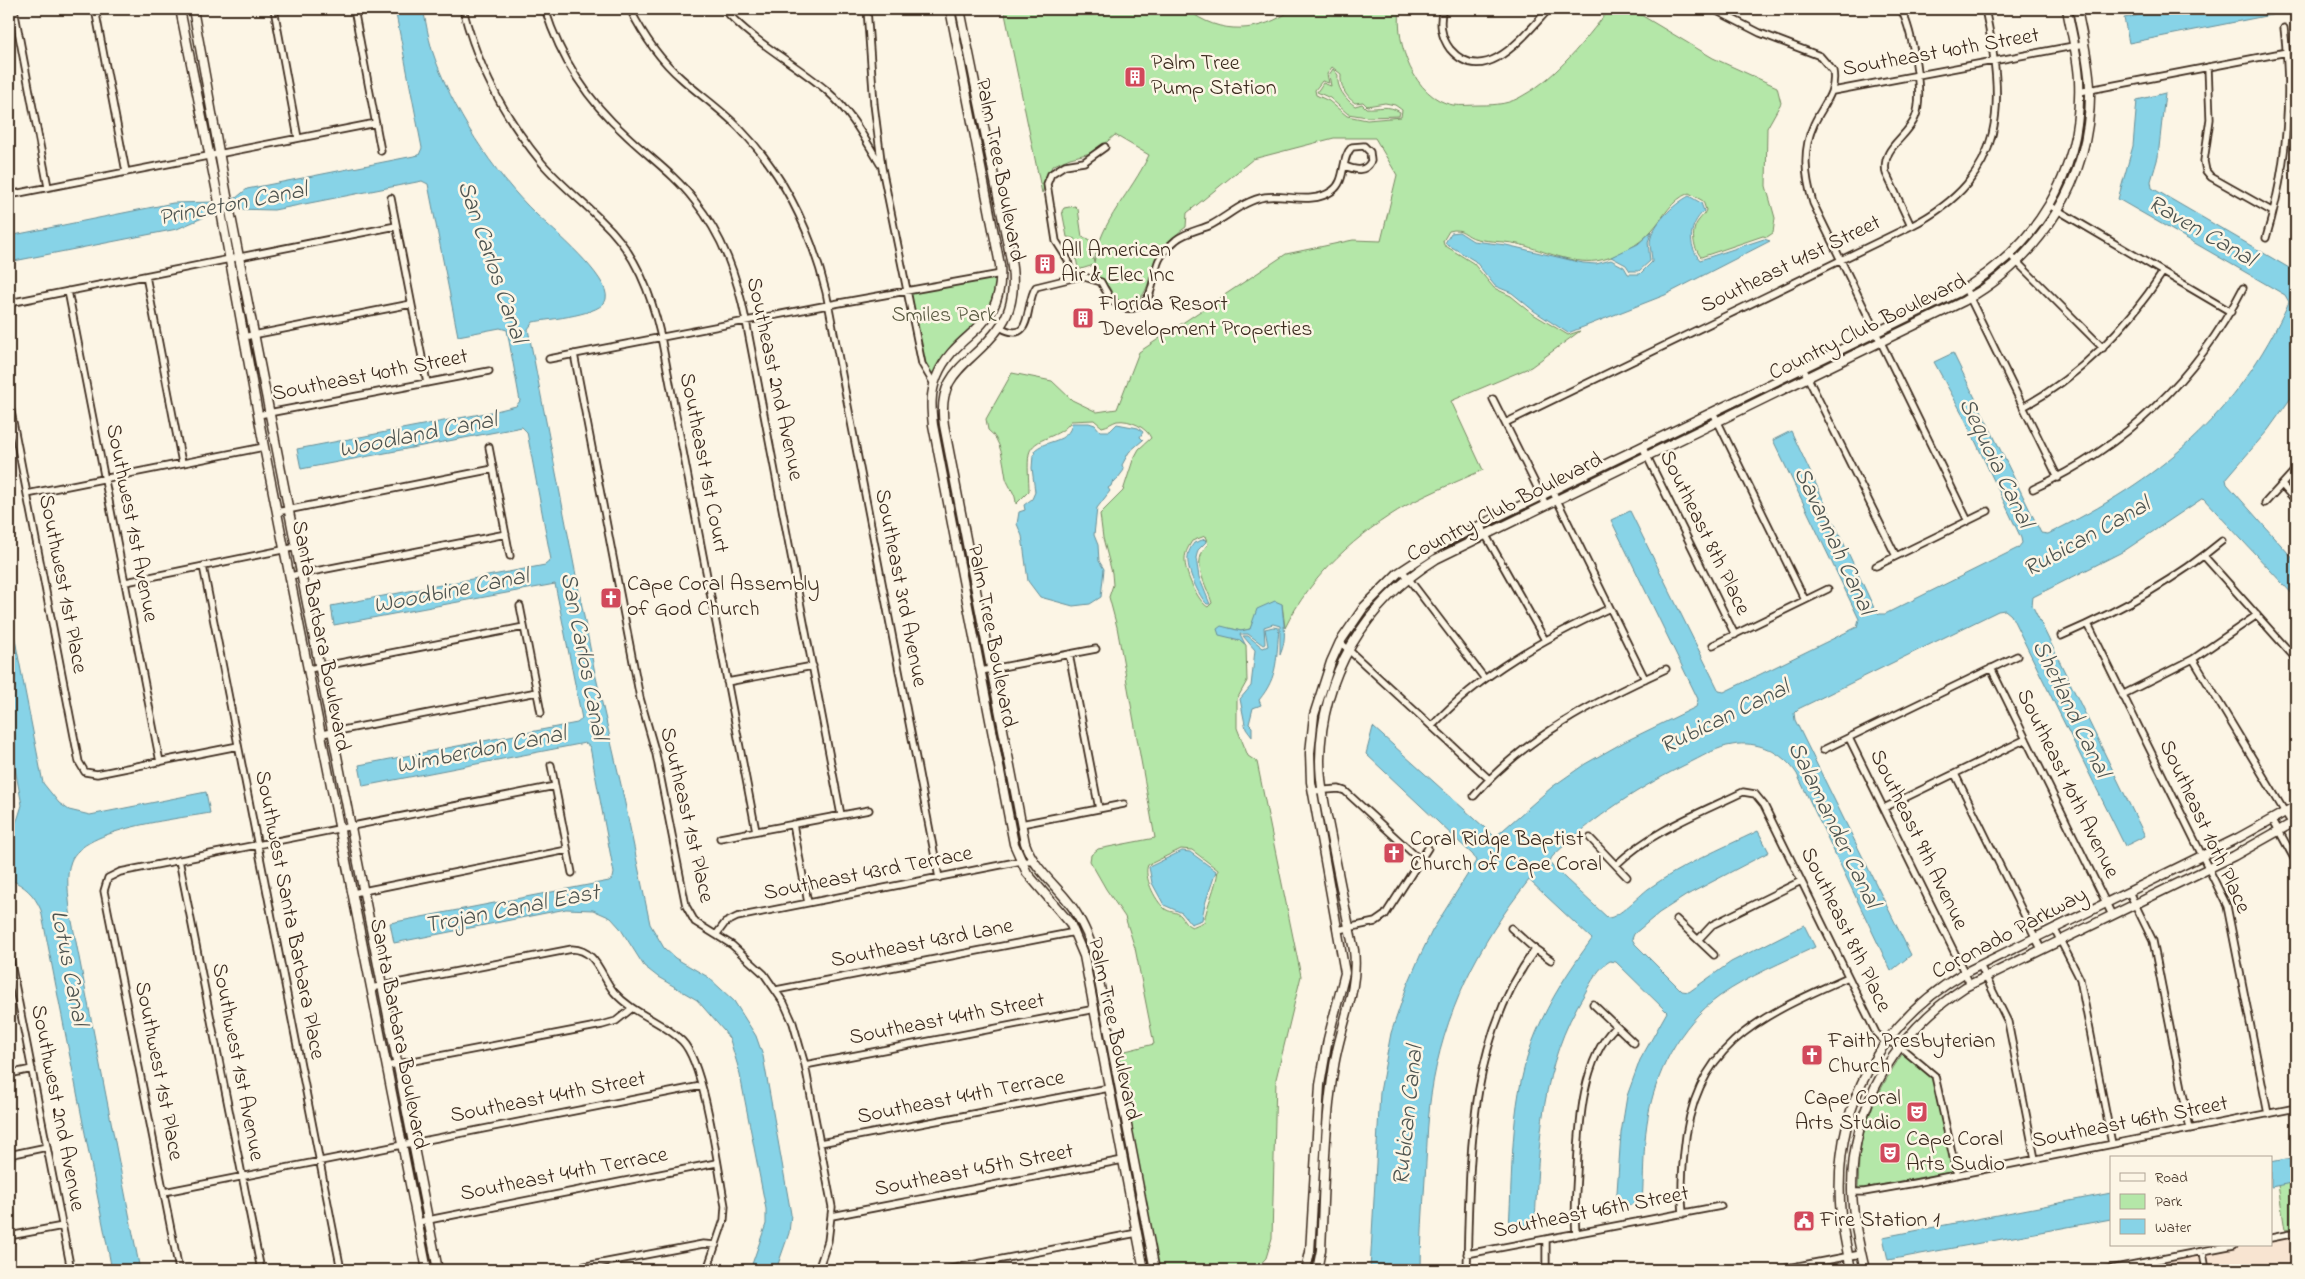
<svg xmlns="http://www.w3.org/2000/svg" width="2305" height="1279" viewBox="0 0 2305 1279" font-family="'Indie Flower',sans-serif">
	<style>
		.built { fill: #f8e4d1 }
		.green { fill: #b4e7a8; stroke: #788863; fill-rule: evenodd }
		.water { fill: #87d3e7; stroke: #698f97 }
		.lines { fill: none; stroke-linecap: round; stroke-linejoin: round }
		.street-casing { stroke: #3b2a1e; stroke-width: 9 }
		.secondary-casing { stroke: #3b2a1e; stroke-width: 11 }
		.street { stroke: #fcf5e5; stroke-width: 5.5 }
		.secondary { stroke: #fcf5e5; stroke-width: 8 }
		.labels { text-anchor: middle; dominant-baseline: central; stroke-width: 5; stroke-linejoin: round; paint-order: stroke }
		.street-label { font-size: 22px; fill: #3b2a1e; stroke: #fcf5e5 }
		.poi-label { font-size: 22px; fill: #3b2a1e; stroke: #fcf5e5; text-anchor: start }
		.park-label { font-size: 22px; fill: #595940; stroke: #fcf5e5 }
		.water-label { font-size: 24px; font-style: italic; fill: #4e5450; stroke: #fcf5e5 }
	</style>
	<rect width="100%" height="100%" fill="#fcf5e5"/>
	<filter id="ink" filterUnits="userSpaceOnUse"><feTurbulence type="fractalNoise" baseFrequency=".02" numOctaves="2"/><feDisplacementMap in="SourceGraphic" scale="10" xChannelSelector="R" yChannelSelector="G"/><feConvolveMatrix kernelMatrix="1 2 1 2 8 2 1 2 1" color-interpolation-filters="sRGB"/></filter>
	<g filter="url(#ink)">
		<path class="built" d="M2296,1234V1270H2103L2237,1245H2271V1239Z"/>
		<path class="green" d="M1004,9H1187C1219,36 1261,33 1293,9H1400C1395,43 1414,98 1453,105C1461,106 1471,105 1480,105C1497,105 1510,104 1524,95C1558,76 1584,41 1608,11L1611,9H1631L1713,58L1777,87L1781,103L1767,128L1766,186L1775,218L1773,233L1767,237L1763,236L1701,257C1693,247 1690,231 1699,220C1702,216 1704,215 1706,210L1703,201L1689,193C1671,200 1664,217 1652,230C1640,245 1616,258 1596,261C1572,264 1544,251 1522,245C1507,241 1491,242 1477,239C1464,236 1464,227 1449,231L1443,241L1444,245L1473,263L1494,288L1511,296L1533,314L1568,335L1580,331L1531,367L1451,401L1483,470C1458,481 1432,492 1407,505C1358,533 1310,576 1285,628L1282,604L1253,622L1250,629L1241,631L1229,628L1233,640H1240L1246,645L1247,681L1237,699V728L1248,756L1257,762L1301,976L1276,1079L1272,1238L1266,1258L1255,1270H1158L1117,1053L1154,1044L1135,948L1125,917L1106,889L1090,861L1091,855L1098,849L1155,838L1117,627L1109,597L1113,585L1112,573L1103,538L1100,514L1123,491L1133,460L1139,449L1151,438C1147,428 1130,419 1117,421C1113,422 1108,426 1102,427L1094,420L1071,421C1061,439 1033,436 1029,454C1027,465 1029,479 1029,491L1016,504C1016,493 1009,488 1006,478C1003,462 1002,440 988,430L986,419L1012,373L1052,381L1072,400L1097,412L1117,409L1139,352L1286,254L1353,240L1381,241L1397,175L1375,138H1334L1253,159L1187,213L1186,227C1175,235 1163,245 1156,259C1148,278 1150,294 1131,306L1117,303L1109,287L1093,274L1094,265L1081,269L1078,268L1073,243L1075,239L1067,237L1062,211L1064,208L1075,206L1078,209L1082,237L1089,239L1094,263C1101,219 1131,194 1149,155L1115,135L1095,152L1070,158L1052,166L1042,193ZM1332,67L1341,74C1340,86 1345,96 1355,103L1363,102L1367,106L1385,103L1395,105L1402,110L1401,117L1367,120L1347,116L1329,101L1316,95L1315,90L1322,81L1329,83L1327,74ZM1205,536L1208,544C1190,563 1206,583 1212,603L1208,607C1198,602 1184,571 1185,559C1185,552 1189,546 1192,541ZM1181,849L1192,850L1218,870C1216,888 1207,904 1204,922L1192,927C1185,924 1185,921 1181,916C1177,911 1169,913 1164,908C1155,900 1143,876 1148,865Z
			M1333,69L1338,75C1336,87 1345,99 1355,106L1362,104L1366,108C1379,109 1388,104 1400,112L1399,116L1367,117L1348,114L1330,98L1317,92L1323,83L1331,86L1329,75Z
			M998,276L992,305L933,379L924,364L908,292Z
			M1905,1050L1935,1076L1956,1171L1858,1189C1859,1176 1858,1162 1860,1150C1866,1113 1884,1080 1905,1050Z
			M2296,1181V1228L2285,1230L2278,1185Z"/>
		<path class="water" d="M395,9H423C426,22 428,36 432,50C451,108 493,173 537,215C552,229 611,278 606,299C603,315 549,319 533,322L528,329L595,673L622,789L650,924L664,948L675,958L708,977L734,1001L756,1036L763,1056L791,1214L789,1233L776,1270H750L766,1224V1209L739,1070L730,1040L724,1031L697,1000L658,977L644,966L620,928L611,918L593,910L566,909L394,943L390,923L609,881L613,878L614,873L590,747L585,743L363,786L359,765L577,723L582,719L555,584L334,625L331,606L545,565L551,560L527,432L522,427L301,469L297,449L496,411L516,406L520,401L507,330L500,328L458,336L428,184L422,181L274,210L234,209L216,212L177,229L9,262V236L173,203L214,202L236,198L247,189L419,155L422,148Z
			M2173,9H2296V10L2129,43L2124,18Z
			M2165,93L2158,157L2151,181L2152,188L2296,272V391L2268,430L2226,479L2227,484L2296,562V598L2203,498L2124,551L2033,597L2032,605L2145,836L2125,846L2011,615L2005,610L1998,611L1798,709L1794,713L1795,720L1911,955L1891,971L1797,774C1783,752 1757,740 1732,745C1718,747 1705,755 1693,761C1639,787 1595,816 1552,857L1550,861L1552,866L1608,918C1618,918 1639,896 1648,889C1682,865 1720,849 1758,831L1769,852L1687,895L1659,913L1634,934L1632,939L1635,944L1682,991L1689,992L1731,962L1804,925L1815,947C1783,962 1749,976 1720,996C1679,1025 1654,1075 1647,1123C1643,1149 1644,1177 1642,1203L1616,1207L1621,1133L1627,1096L1640,1060L1667,1012L1616,962L1610,961C1599,967 1591,982 1585,993C1540,1066 1539,1141 1535,1224L1509,1228C1513,1164 1510,1094 1536,1033C1550,999 1570,969 1592,939L1529,880C1478,944 1443,1014 1431,1095C1427,1123 1427,1151 1425,1179C1423,1209 1421,1240 1421,1270H1370L1380,1092L1391,1033L1407,986L1420,956L1432,931L1476,861L1473,855L1366,754L1373,727L1495,837L1552,787L1585,764L1624,742L1696,707L1698,699L1611,520L1630,511L1719,691L1724,692L1857,627L1859,619L1773,440L1791,431L1875,610L1879,614H1885L2018,548L2022,543L2021,538L1963,415L1934,362L1953,353L2041,533L2048,534C2159,480 2237,416 2289,302L2285,295L2118,199L2133,146L2137,100Z
			M1689,196L1701,203L1704,211C1689,225 1687,244 1700,260L1764,239L1770,241L1665,295L1568,333L1534,311L1512,293L1495,286L1475,261L1445,243L1451,233L1459,232L1473,241L1506,245L1583,263L1596,264L1611,260L1624,267L1628,274H1640L1652,262C1652,256 1650,248 1650,242C1652,224 1674,204 1689,196Z
			M1652,231L1648,242L1650,261L1639,271H1630L1626,265L1611,257L1638,244Z
			M1072,423H1089L1095,425L1100,431H1110L1117,424L1138,428L1143,432L1140,437L1143,440L1129,452L1122,465L1124,470L1115,482L1113,480L1111,486L1108,488L1110,491L1097,508L1094,535L1098,545L1099,561L1104,569L1101,597L1090,604L1073,606L1040,597L1028,581L1022,536L1017,524L1019,512L1025,510L1024,505L1032,499L1035,492L1032,468L1033,455L1035,454L1034,451C1045,439 1069,444 1072,423Z
			M1205,539L1206,542L1198,550L1196,558L1199,577L1210,604H1207C1199,597 1186,568 1188,557C1188,552 1191,547 1194,543Z
			M1275,601L1282,604C1283,623 1288,637 1280,655V626L1273,624L1264,627L1265,644L1263,645L1248,634H1240L1245,644L1240,640L1219,635L1217,629L1221,626L1241,631L1250,629L1257,609Z
			M9,609L43,783L59,803L69,810L90,815L206,792L210,813C177,819 84,828 71,861C65,876 69,896 70,911L140,1270H112L41,910C34,894 25,886 9,879V836L18,818L22,805L9,738Z
			M1273,627L1279,628C1276,657 1279,676 1259,700L1261,705L1253,708L1249,724L1252,727V737L1246,729L1240,699L1251,686L1255,650L1243,636H1248L1263,648L1268,646L1265,629Z
			M1182,851L1190,852L1216,871C1211,888 1204,902 1202,920L1191,924L1182,913L1164,905L1152,883L1149,867Z
			M2296,1157V1182L2271,1187V1162Z
			M2111,1193V1219L1888,1260L1883,1237Z"/>
		<g class="lines">
			<g class="street-casing">
				<path id="street" d="M14,9L48,187
					M95,9L126,172
					M274,9L298,138
					M354,9L381,151
					M463,9C477,65 505,118 542,163C560,184 582,201 602,221C636,253 651,293 661,337L756,831
					M545,9C560,57 588,101 626,135C649,157 675,175 694,200C723,236 737,276 746,321L841,815
					M630,9C643,35 660,60 682,79C701,96 722,110 740,129C784,174 811,231 826,292L939,878
					M724,9C753,42 793,62 826,90C850,111 864,137 880,164
					M867,9L874,104L882,168L922,364L934,384
					M1443,9C1439,22 1441,37 1450,49C1485,90 1526,33 1549,9
					M1713,9L1760,33L1820,56L1833,71C1837,93 1822,106 1814,124C1802,150 1805,176 1813,203L1968,521
					M1901,9C1912,31 1925,95 1915,118C1906,139 1881,147 1886,173L1911,226
					M2208,67L2210,119L2204,161L2206,171L2211,177L2273,212
					M1833,91L2084,44
					M2079,92L2287,52
					M9,195L376,123
					M391,198L427,383
					M2049,205L2231,312
					M2266,238C2287,168 2293,101 2284,28
					M2010,255L2103,348
					M146,276L182,463
					M1071,278L1068,260L1056,241L1047,184L1051,174L1065,165L1084,162L1105,147
					M1965,288L2058,478
					M68,291L160,762
					M9,303L396,226
					M1000,327C1034,347 1024,303 1036,287L1081,276L1101,282C1108,296 1118,314 1137,307C1155,300 1152,275 1159,260C1163,252 1169,246 1176,240C1186,232 1199,230 1211,225C1228,216 1245,200 1265,197C1286,194 1312,205 1332,191C1347,181 1340,159 1352,147L1364,146L1370,152L1371,161C1365,173 1355,170 1345,166
					M243,337L411,304
					M574,354L640,698L656,754L686,906L695,922L732,945L764,974L784,1003L793,1023L805,1065L832,1207L828,1241L818,1270
					M549,359L828,305L1001,274
					M1803,368L1896,556
					M1493,399L1546,505
					M9,401L79,762L85,772L97,774L238,746
					M2023,407C2082,375 2127,327 2163,272
					M1713,412L1805,600
					M258,415L489,371
					M1505,423L1911,226C2009,176 2005,103 1985,9
					M1642,446L1735,635
					M489,447L510,556
					M2282,485L2296,501
					M2033,489C2125,447 2197,378 2243,288
					M1552,490L1645,679
					M27,494L264,447
					M2265,503L2296,469
					M277,512L493,469
					M1480,525L1545,640
					M2204,556L2296,659
					M203,566L341,1270
					M1876,566L1988,511
					M1402,570L1485,679
					M290,576L506,534
					M126,582L297,547
					M520,606L541,713
					M2088,624L2227,906L2268,1114
					M2061,636C2119,611 2174,581 2222,541
					M1340,642L1489,779
					M1713,645L1828,589
					M1069,654L1099,809
					M2193,659L2292,824
					M1991,668L2112,915
					M309,669L524,627
					M981,671L1096,649
					M727,682L813,666
					M2122,695L2193,659L2257,615
					M1432,726C1481,673 1545,638 1610,608
					M322,734L537,692
					M1849,738L1970,984
					M1823,750L2017,656
					M551,765L572,873
					M1955,774L2041,949
					M1312,791L1339,789L1345,791L1419,859
					M1474,796C1525,737 1596,701 1666,669
					M1884,808L2026,739
					M2273,820L2296,862
					M793,824L808,903
					M1021,824L1124,804
					M720,838L869,810
					M1590,838L1627,877
					M179,860L261,1270
					M1616,865C1651,831 1700,813 1743,792L1755,794L1764,805L1876,1033L1883,1040L1899,1046L1935,1076L1957,1175
					M2129,892L2153,941L2190,1129
					M353,893L567,850
					M1676,919L1714,955
					M1511,928L1531,946L1551,960
					M2054,928L2080,979L2112,1144
					M1338,930L1375,922L1385,915L1428,848
					M716,935L725,923L737,917L1021,861L1033,862
					M1698,940L1712,925L1801,881
					M9,953L71,1270
					M1980,965L2008,1022L2035,1159
					M371,988L572,949C597,950 600,975 614,992C633,1014 662,1021 682,1041C705,1064 718,1169 725,1206L724,1220L707,1270
					M776,990L1075,932
					M1593,1004L1634,1043
					M805,1065L1095,1009
					M387,1066L602,1025L616,1021L631,1009
					M9,1074L32,1069
					M820,1143L1109,1088
					M9,1155L47,1147
					M164,1192L701,1086
					M1852,1192H1864L1915,1183L2296,1108
					M1683,1214C1681,1194 1682,1173 1684,1153C1693,1044 1759,1017 1848,977
					M832,1216L1123,1160
					M418,1222L716,1163
					M1576,1234C1574,1213 1576,1193 1577,1172C1579,1127 1581,1060 1616,1026
					M9,1236L63,1226
					M2271,1238L2296,1233
					M1546,1239V1270
					M2203,1252L2206,1270
					M1467,1254L1721,1206
					M179,1270L104,891L108,878L120,872L555,786
					M565,1270L703,1244L716,1245
					M945,1270L1137,1233
					M1467,1270C1470,1163 1467,1040 1535,950
					M1777,1270L1861,1254
					M2105,1270L2234,1245"/>
			</g>
			<g class="secondary-casing">
				<path id="secondary" d="M180,9L222,217L264,447L427,1270
					M193,9L227,196L438,1270
					M950,9L1000,265C1005,332 957,328 937,376C930,393 931,408 933,425L1014,844L1027,873L1070,923L1084,956L1144,1270
					M960,9L1010,255C1015,280 1015,308 998,329C972,365 936,370 944,425L1025,843C1033,866 1050,880 1066,899C1078,913 1087,932 1093,950L1155,1270
					M1306,1270L1310,1252L1320,1085L1328,1039L1345,973L1311,782L1310,753L1314,715L1331,662L1340,642L1364,607L1398,573L1444,543L1957,293C2036,248 2083,174 2079,80C2078,56 2071,32 2067,9
					M1317,1270L1321,1250C1324,1189 1324,1127 1334,1066C1340,1027 1359,990 1354,950C1346,914 1339,878 1332,842C1327,815 1320,788 1320,760C1321,676 1365,603 1436,559L1964,301C2041,258 2092,178 2090,88C2089,61 2082,35 2077,9
					M1851,1270C1847,1248 1841,1225 1840,1202C1835,1104 1880,1023 1964,973L2238,838L2296,806
					M1865,1270C1859,1244 1853,1218 1852,1191C1851,1106 1895,1033 1965,987L2234,856L2296,821"/>
			</g>
			<use href="#street" class="street"/>
			<use href="#secondary" class="secondary"/>
		</g>
	</g>
	<defs>
		<g id="building-square" transform="scale(1.125)"><rect x="-9" y="-9" width="18" height="18" rx="4" fill="#d1495b" stroke="#fcf5e5"/><path d="M-4-6H4V6H1V3H-1V6H-4ZM-2.5-4.3h1.7v1.8h-1.7ZM.8-4.3h1.7v1.8H.8ZM-2.5-1h1.7V.8h-1.7ZM.8-1h1.7V.8H.8Z" fill="#fff"/></g>
		<g id="church-square" transform="scale(1.125)"><rect x="-9" y="-9" width="18" height="18" rx="4" fill="#d1495b" stroke="#fcf5e5"/><path d="M-1.2-6h2.4v3.5h3.3v2.4h-3.3V6h-2.4V-.1h-3.3v-2.4h3.3Z" fill="#fff"/></g>
		<g id="theatre-square" transform="scale(1.125)"><rect x="-9" y="-9" width="18" height="18" rx="4" fill="#d1495b" stroke="#fcf5e5"/><path d="M-5-5.5Q0-4 5-5.5V0Q5 5 0 6Q-5 5-5 0ZM-3.3-2.5H-1v1.5H-3.3ZM1-2.5H3.3v1.5H1ZM-2.8 1Q0 5.5 2.8 1Z" fill="#fff"/></g>
		<g id="civic-square" transform="scale(1.125)"><rect x="-9" y="-9" width="18" height="18" rx="4" fill="#d1495b" stroke="#fcf5e5"/><path d="M-.6-6.5H3V-4.5H.6V-3L4-1V1h2V6H-6V1h2V-1L-.6-3ZM-1.2 2.5V6h2.4V2.5Z" fill="#fff"/></g>
	</defs>
	<g fill-rule="evenodd">
		<use href="#building-square" x="1135" y="77"/>
		<use href="#building-square" x="1045" y="264"/>
		<use href="#building-square" x="1083" y="318"/>
		<use href="#church-square" x="611" y="598"/>
		<use href="#church-square" x="1394" y="853"/>
		<use href="#church-square" x="1812" y="1055"/>
		<use href="#theatre-square" x="1917" y="1112"/>
		<use href="#theatre-square" x="1890" y="1153"/>
		<use href="#civic-square" x="1804" y="1221"/>
	</g>
	<g class="labels">
		<g class="street-label">
			<text transform="translate(1941 53) rotate(-10)">Southeast 40th Street</text>
			<text transform="translate(999 170) rotate(79)">Palm Tree Boulevard</text>
			<text transform="translate(1791 265) rotate(-26)">Southeast 41st Street</text>
			<text transform="translate(1868 328) rotate(-26)">Country Club Boulevard</text>
			<text transform="translate(370 376) rotate(-11)">Southeast 40th Street</text>
			<text transform="translate(774 379) rotate(78)">Southeast 2nd Avenue</text>
			<text transform="translate(703 463) rotate(79)">Southeast 1st Court</text>
			<text transform="translate(1505 508) rotate(-27)">Country Club Boulevard</text>
			<text transform="translate(131 523) rotate(79)">Southwest 1st Avenue</text>
			<text transform="translate(1704 533) rotate(64)">Southeast 8th Place</text>
			<text transform="translate(62 584) rotate(79)">Southwest 1st Place</text>
			<text transform="translate(900 588) rotate(79)">Southeast 3rd Avenue</text>
			<text transform="translate(320 636) rotate(79)">Santa Barbara Boulevard</text>
			<text transform="translate(991 636) rotate(79)">Palm Tree Boulevard</text>
			<text transform="translate(2067 784) rotate(64)">Southeast 10th Avenue</text>
			<text transform="translate(686 815) rotate(77)">Southeast 1st Place</text>
			<text transform="translate(2204 827) rotate(65)">Southeast 10th Place</text>
			<text transform="translate(1918 840) rotate(64)">Southeast 9th Avenue</text>
			<text transform="translate(868 874) rotate(-11)">Southeast 43rd Terrace</text>
			<text transform="translate(289 915) rotate(79)">Southwest Santa Barbara Place</text>
			<text transform="translate(1845 930) rotate(64)">Southeast 8th Place</text>
			<text transform="translate(2010 934) rotate(-28)">Coronado Parkway</text>
			<text transform="translate(922 944) rotate(-11)">Southeast 43rd Lane</text>
			<text transform="translate(947 1020) rotate(-11)">Southeast 44th Street</text>
			<text transform="translate(1113 1029) rotate(78)">Palm Tree Boulevard</text>
			<text transform="translate(398 1034) rotate(79)">Santa Barbara Boulevard</text>
			<text transform="translate(237 1062) rotate(79)">Southwest 1st Avenue</text>
			<text transform="translate(158 1071) rotate(79)">Southwest 1st Place</text>
			<text transform="translate(548 1098) rotate(-11)">Southeast 44th Street</text>
			<text transform="translate(961 1098) rotate(-11)">Southeast 44th Terrace</text>
			<text transform="translate(57 1108) rotate(79)">Southwest 2nd Avenue</text>
			<text transform="translate(2130 1123) rotate(-11)">Southeast 46th Street</text>
			<text transform="translate(974 1171) rotate(-11)">Southeast 45th Street</text>
			<text transform="translate(564 1175) rotate(-11)">Southeast 44th Terrace</text>
			<text transform="translate(1591 1213) rotate(-11)">Southeast 46th Street</text>
		</g>
		<g class="poi-label">
			<text x="1151" y="64">Palm Tree<tspan x="1151" dy="25">Pump Station</tspan></text>
			<text x="1061" y="251">All American<tspan x="1061" dy="25">Air &amp; Elec Inc</tspan></text>
			<text x="1099" y="305">Florida Resort<tspan x="1099" dy="25">Development Properties</tspan></text>
			<text x="627" y="585">Cape Coral Assembly<tspan x="627" dy="25">of God Church</tspan></text>
			<text x="1410" y="840">Coral Ridge Baptist<tspan x="1410" dy="25">Church of Cape Coral</tspan></text>
			<text x="1828" y="1042">Faith Presbyterian<tspan x="1828" dy="25">Church</tspan></text>
			<text x="1901" y="1099" text-anchor="end">Cape Coral<tspan x="1901" dy="25">Arts Studio</tspan></text>
			<text x="1906" y="1140">Cape Coral<tspan x="1906" dy="25">Arts Sudio</tspan></text>
			<text x="1820" y="1221">Fire Station 1</text>
		</g>
		<g class="park-label">
			<text x="944" y="316">Smiles Park</text>
		</g>
		<g class="water-label">
			<text transform="translate(233 205) rotate(-11)">Princeton Canal</text>
			<text transform="translate(2201 232) rotate(30)">Raven Canal</text>
			<text transform="translate(491 262) rotate(71)">San Carlos Canal</text>
			<text transform="translate(418 436) rotate(-11)">Woodland Canal</text>
			<text transform="translate(1995 463) rotate(64)">Sequoia Canal</text>
			<text transform="translate(2087 538) rotate(-29)">Rubican Canal</text>
			<text transform="translate(1833 541) rotate(65)">Savannah Canal</text>
			<text transform="translate(451 592) rotate(-11)">Woodbine Canal</text>
			<text transform="translate(583 656) rotate(79)">San Carlos Canal</text>
			<text transform="translate(2070 709) rotate(64)">Shetland Canal</text>
			<text transform="translate(1725 718) rotate(-26)">Rubican Canal</text>
			<text transform="translate(481 751) rotate(-11)">Wimberdon Canal</text>
			<text transform="translate(1833 825) rotate(64)">Salamander Canal</text>
			<text transform="translate(512 910) rotate(-11)">Trojan Canal East</text>
			<text transform="translate(68 968) rotate(79)">Lotus Canal</text>
			<text transform="translate(1409 1116) rotate(-84)">Rubican Canal</text>
		</g>
	</g>
	<rect width="2305" height="1279" fill="none" stroke="#fcf5e5" stroke-width="30"/>
	<rect x="15" y="15" width="2275" height="1249" fill="none" stroke="#3b2a1e" stroke-width="2" filter="url(#ink)"/>
	<rect x="2110" y="1156" width="162" height="90" fill="#fcf5e5" stroke="#afa495"/>
	<rect x="2120" y="1173" width="25" height="8" fill="#fcf5e5" stroke="#afa495"/>
	<text x="2155" y="1182" font-size="15" fill="#3b2a1e">Road</text>
	<rect x="2120" y="1194" width="25" height="15" fill="#b4e7a8" stroke="#afa495"/>
	<text x="2155" y="1206" font-size="15" fill="#3b2a1e">Park</text>
	<rect x="2120" y="1219" width="25" height="15" fill="#87d3e7" stroke="#afa495"/>
	<text x="2155" y="1232" font-size="15" fill="#3b2a1e">Water</text>
</svg>
